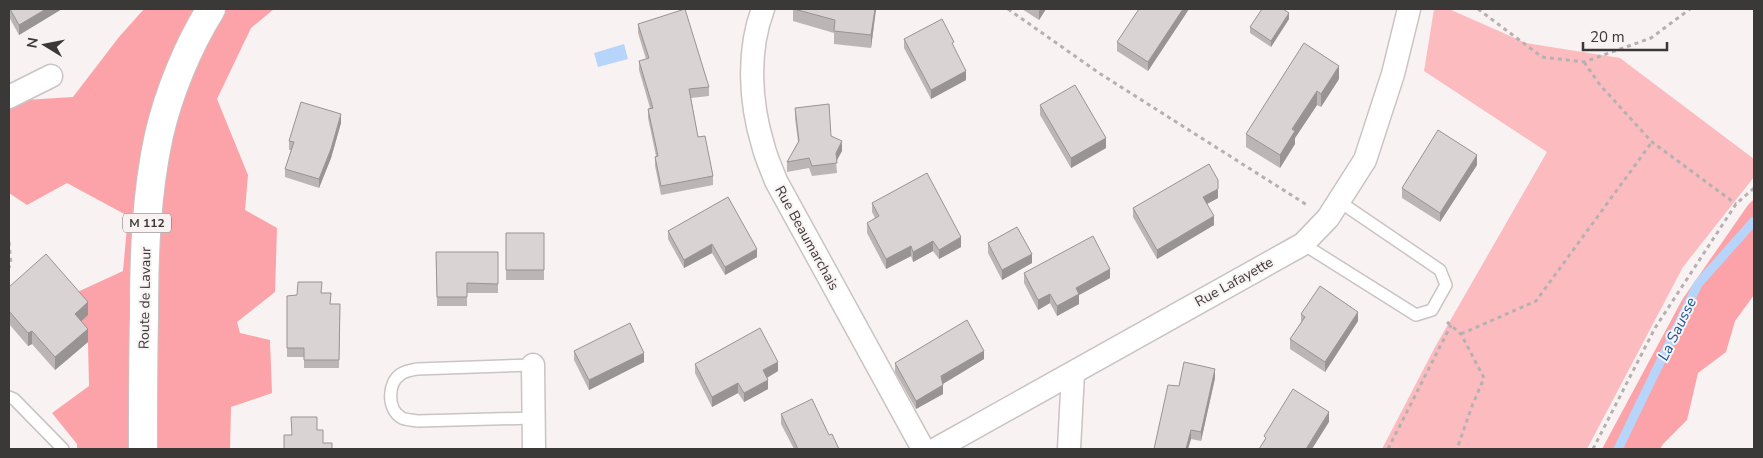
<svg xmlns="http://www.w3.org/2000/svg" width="1763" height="458" viewBox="0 0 1763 458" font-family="'Nunito Sans',sans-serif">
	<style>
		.green { fill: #fcbcbf }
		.forest { fill: #fba3a8 }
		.water { fill: #b7d5fb }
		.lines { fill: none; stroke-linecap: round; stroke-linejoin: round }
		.stream { stroke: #b7d5fb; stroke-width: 9 }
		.lane-casing { stroke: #cac3c4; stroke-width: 14 }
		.street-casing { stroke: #cac3c4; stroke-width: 25 }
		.primary-casing { stroke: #cac3c4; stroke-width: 30 }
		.path { stroke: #b6b1b1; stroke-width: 3; stroke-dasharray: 4 4; stroke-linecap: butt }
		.lane { stroke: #fff; stroke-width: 11 }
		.street { stroke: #fff; stroke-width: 22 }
		.primary { stroke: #fff; stroke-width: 28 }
		.wall { fill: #bbb5b5 }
		.shaded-wall { fill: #999494 }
		.building { fill: #dad3d3; stroke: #999494 }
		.labels { text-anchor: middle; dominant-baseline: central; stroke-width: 4; stroke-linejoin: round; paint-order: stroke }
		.shield { fill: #f8f2f2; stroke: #747070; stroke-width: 1 }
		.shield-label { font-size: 12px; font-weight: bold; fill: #3b3838 }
		.street-label { font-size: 14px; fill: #3b3838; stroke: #f8f2f2 }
		.water-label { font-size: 15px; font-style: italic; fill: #1257a0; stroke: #f8f2f2 }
	</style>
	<rect width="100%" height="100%" fill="#f8f2f2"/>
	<path class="green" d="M1434,9H1449L1526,43L1620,58L1754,159V177L1683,267L1587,449H1382L1435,347L1547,152L1424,71Z"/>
	<path class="forest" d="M144,9H274L251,28L217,99L248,175L245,210L277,228L275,292L237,322L240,333L270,340L272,393L231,407L230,449H77V444L52,413L89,386L88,342L75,327L71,295L123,271L128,216L67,183L27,205L9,193V101L73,97L119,37Z
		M1754,199V295L1735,321L1726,352L1698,373L1687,420L1663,444L1660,449H1602L1682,300L1748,205Z"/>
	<path class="water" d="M624,44L628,59L598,67L594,53Z"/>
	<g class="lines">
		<path class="stream" d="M1618,449L1698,284L1754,221"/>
		<g class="lane-casing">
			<path id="lane" d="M1303,244L1416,315L1432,310L1446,285L1440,270L1340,202
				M533,365L417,369C412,370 405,371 401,374C387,383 387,410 402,418C406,420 413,420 418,421L534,418
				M9,397L14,399L63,449"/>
		</g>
		<g class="street-casing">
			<path id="street" d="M763,9C747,51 750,103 763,145C766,158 772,170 776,181L923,449
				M9,97L51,76
				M533,365L534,449
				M936,449L1303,244L1328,218L1365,160L1393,74L1409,9
				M1069,449L1073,373"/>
		</g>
		<g class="primary-casing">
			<path id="primary" d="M143,449C143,405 143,361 144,316C144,256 146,194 159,135C169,92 188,46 211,9"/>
		</g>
		<path class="path" d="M1008,9L1099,73L1307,205
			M1478,9L1542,57L1584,62L1651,38L1690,9
			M1584,62L1600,85L1652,142L1736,204
			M9,242L11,265L9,267
			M1447,322L1461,334L1484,378L1472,406L1457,449
			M1461,334L1536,301L1652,142
			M1388,449L1451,325
			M1593,449L1655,328L1736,204L1754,188"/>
		<use href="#lane" class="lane"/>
		<use href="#street" class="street"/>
		<use href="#primary" class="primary"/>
	</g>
	<path class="wall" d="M9,9H62L19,35L9,17Z
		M793,9H876L871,48L834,44V33L793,21Z
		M1022,9H1046L1039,20Z
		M1189,9L1148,71L1117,51V42Z
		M1289,19L1271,47L1250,33V27Z
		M638,24L709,87V96L691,98L698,137L713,176V185L661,195L655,166V157L656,156L648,118V109L650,108L639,70V61L646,59L638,33Z
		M904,39L954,48L966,80L931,99L904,48Z
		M1339,79L1321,107L1317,105L1295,138V144L1280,168L1246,147V134Z
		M1040,105L1106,148L1071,168L1040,115Z
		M795,108L831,136L842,151L836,161L837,173L812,176L809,168L787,172V162L798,142L795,118Z
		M341,123L331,158L319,188L285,177V169L291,150H289V141Z
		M1477,165L1440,222L1402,198V188Z
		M1218,198L1207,204L1214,225L1157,259L1133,217V208Z
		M872,203L961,247L939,259L933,251L913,262L911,256L886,269L867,233V223L875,218L872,212Z
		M668,231L757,257L725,275L712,253L684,268L668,239Z
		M506,233H544V280H506Z
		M988,243L1032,263L1002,280L988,253Z
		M436,252H498V293H467V306H437Z
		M1024,273L1110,278L1079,295V304L1057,316L1050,303L1038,310L1024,283Z
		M9,287L88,315L81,321L88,342L55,370L32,344L28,346L9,324Z
		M322,293L330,304H340L339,368H304V357H287V296Z
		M1301,314L1358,321L1325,372L1290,349V339L1301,322Z
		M574,351L644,362L589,390L574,360Z
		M984,359L943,384V394L916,409L895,372V363Z
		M695,364L778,371L767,378L768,389L744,402L738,393L712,407L695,373Z
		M1215,378L1201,441L1191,439L1188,449H1154L1179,386Z
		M781,414L829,435L839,449H794L781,424Z"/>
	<path class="shaded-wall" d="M46,9H62L19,35V25Z
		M875,9H876L871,48V35Z
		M1041,9H1046L1039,20V11Z
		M1183,9H1189L1148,71V62Z
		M1289,13V19L1271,47V41Z
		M1339,66V79L1321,107V94Z
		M966,71V80L931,99V90Z
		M1317,91V105L1295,138V144L1280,168V155L1292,129Z
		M341,114V123L331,158L319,188V179Z
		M1106,138V148L1071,168V158Z
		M842,141V151L836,162V153Z
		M1477,155V165L1440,222V213Z
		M1218,189V198L1203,206V197Z
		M1214,216V225L1157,259V250Z
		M961,237V247L939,259V250Z
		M933,241V251L913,262V252Z
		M712,244V253L684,268V260Z
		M911,246V256L886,269V259Z
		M757,249V257L725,275V267Z
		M1032,254V263L1002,280V270Z
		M1110,269V278L1079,295V304L1057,316V306L1076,288Z
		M1050,294V303L1038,310V300Z
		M88,302V315L75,327V314Z
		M1358,312V321L1325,372V362Z
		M88,329V342L55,370V357Z
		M32,331V344L28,346V333Z
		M984,351V359L941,385V376Z
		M644,353V362L589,390V380Z
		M778,362V371L763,380V370Z
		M1215,369V378L1201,441V432Z
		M768,380V389L744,402V393Z
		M738,383V393L712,407V397Z
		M943,385V394L916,409V401Z
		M1329,412V422L1312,449H1306Z
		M1191,430V439L1188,449H1186Z"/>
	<path class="building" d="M10,9H46L19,25Z
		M685,9L709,87L689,89L698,137L705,136L713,176L661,186L655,157L658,156L648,109L653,108L639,61L649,58L638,24Z
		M794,9H875L871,35L834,31L835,20Z
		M1139,9H1183L1148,62L1117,42Z
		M1262,9H1283L1289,13L1271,41L1250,27Z
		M942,19L954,42L952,43L966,71L931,90L904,39Z
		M1304,43L1339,66L1321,94L1317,91L1292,129L1295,131L1280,155L1246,134Z
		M1075,85L1106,138L1071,158L1040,105Z
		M301,102L341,114L331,149L319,179L285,169L294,142L289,141Z
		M829,104L831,136L842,141L836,153L837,163L812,166L809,158L787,162L799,141L795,108Z
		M1438,130L1477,155L1440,213L1402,188Z
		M1209,164L1218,180V189L1203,197L1214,216L1157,250L1133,208Z
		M927,173L961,237L939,250L933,241L913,252L911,246L886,259L867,223L879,216L872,203Z
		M728,197L757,249L725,267L712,244L684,260L668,231Z
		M1017,227L1032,254L1002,270L988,243Z
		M506,233H544V270H506Z
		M1093,236L1110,269L1076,288L1079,294L1057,306L1050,294L1038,300L1024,273Z
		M436,252H498V284L467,283V297H437Z
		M46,254L88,302L75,314L88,329L55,357L32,331L28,333L9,311V287Z
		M298,282H322L321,293H331L330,304H340L339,360H304V348H287V296L297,295Z
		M1320,286L1358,312L1325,362L1290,339L1305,317L1301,314Z
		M967,320L984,351L941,376L943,385L916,401L895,363Z
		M630,323L644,353L589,380L574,351Z
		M760,328L778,362L763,370L768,380L744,393L738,383L712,397L695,364Z
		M1184,362L1215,369L1201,432L1191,430L1186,449H1154L1168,385L1179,386Z
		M1293,389L1329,412L1306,449H1259L1266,438L1264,436Z
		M812,399L829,435L832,434L839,449H798L781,414Z
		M291,417H317V430H323V443H332V449H284V435H292Z"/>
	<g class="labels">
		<rect class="shield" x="123" y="213.5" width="48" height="19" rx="4"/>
		<g class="shield-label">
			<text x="147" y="223">M 112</text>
		</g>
		<g class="street-label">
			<text transform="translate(807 238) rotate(61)">Rue Beaumarchais</text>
			<text transform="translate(1234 282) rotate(-29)">Rue Lafayette</text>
			<text transform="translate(145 298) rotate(-89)">Route de Lavaur</text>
		</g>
		<g class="water-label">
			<text transform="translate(1677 329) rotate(-64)">La Sausse</text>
		</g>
	</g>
	<rect width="1763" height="458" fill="none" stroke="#3b3838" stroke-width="20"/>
	<g transform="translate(45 45) rotate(280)" stroke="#f8f2f2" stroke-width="4" paint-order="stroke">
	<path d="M0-4L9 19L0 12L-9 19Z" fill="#3b3838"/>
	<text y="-8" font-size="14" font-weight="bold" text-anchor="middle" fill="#3b3838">N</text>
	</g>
	<path d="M1583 42v8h84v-8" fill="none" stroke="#3b3838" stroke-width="2.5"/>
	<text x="1590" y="42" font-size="15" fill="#3b3838" stroke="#f8f2f2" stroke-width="4" paint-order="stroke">20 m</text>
</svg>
